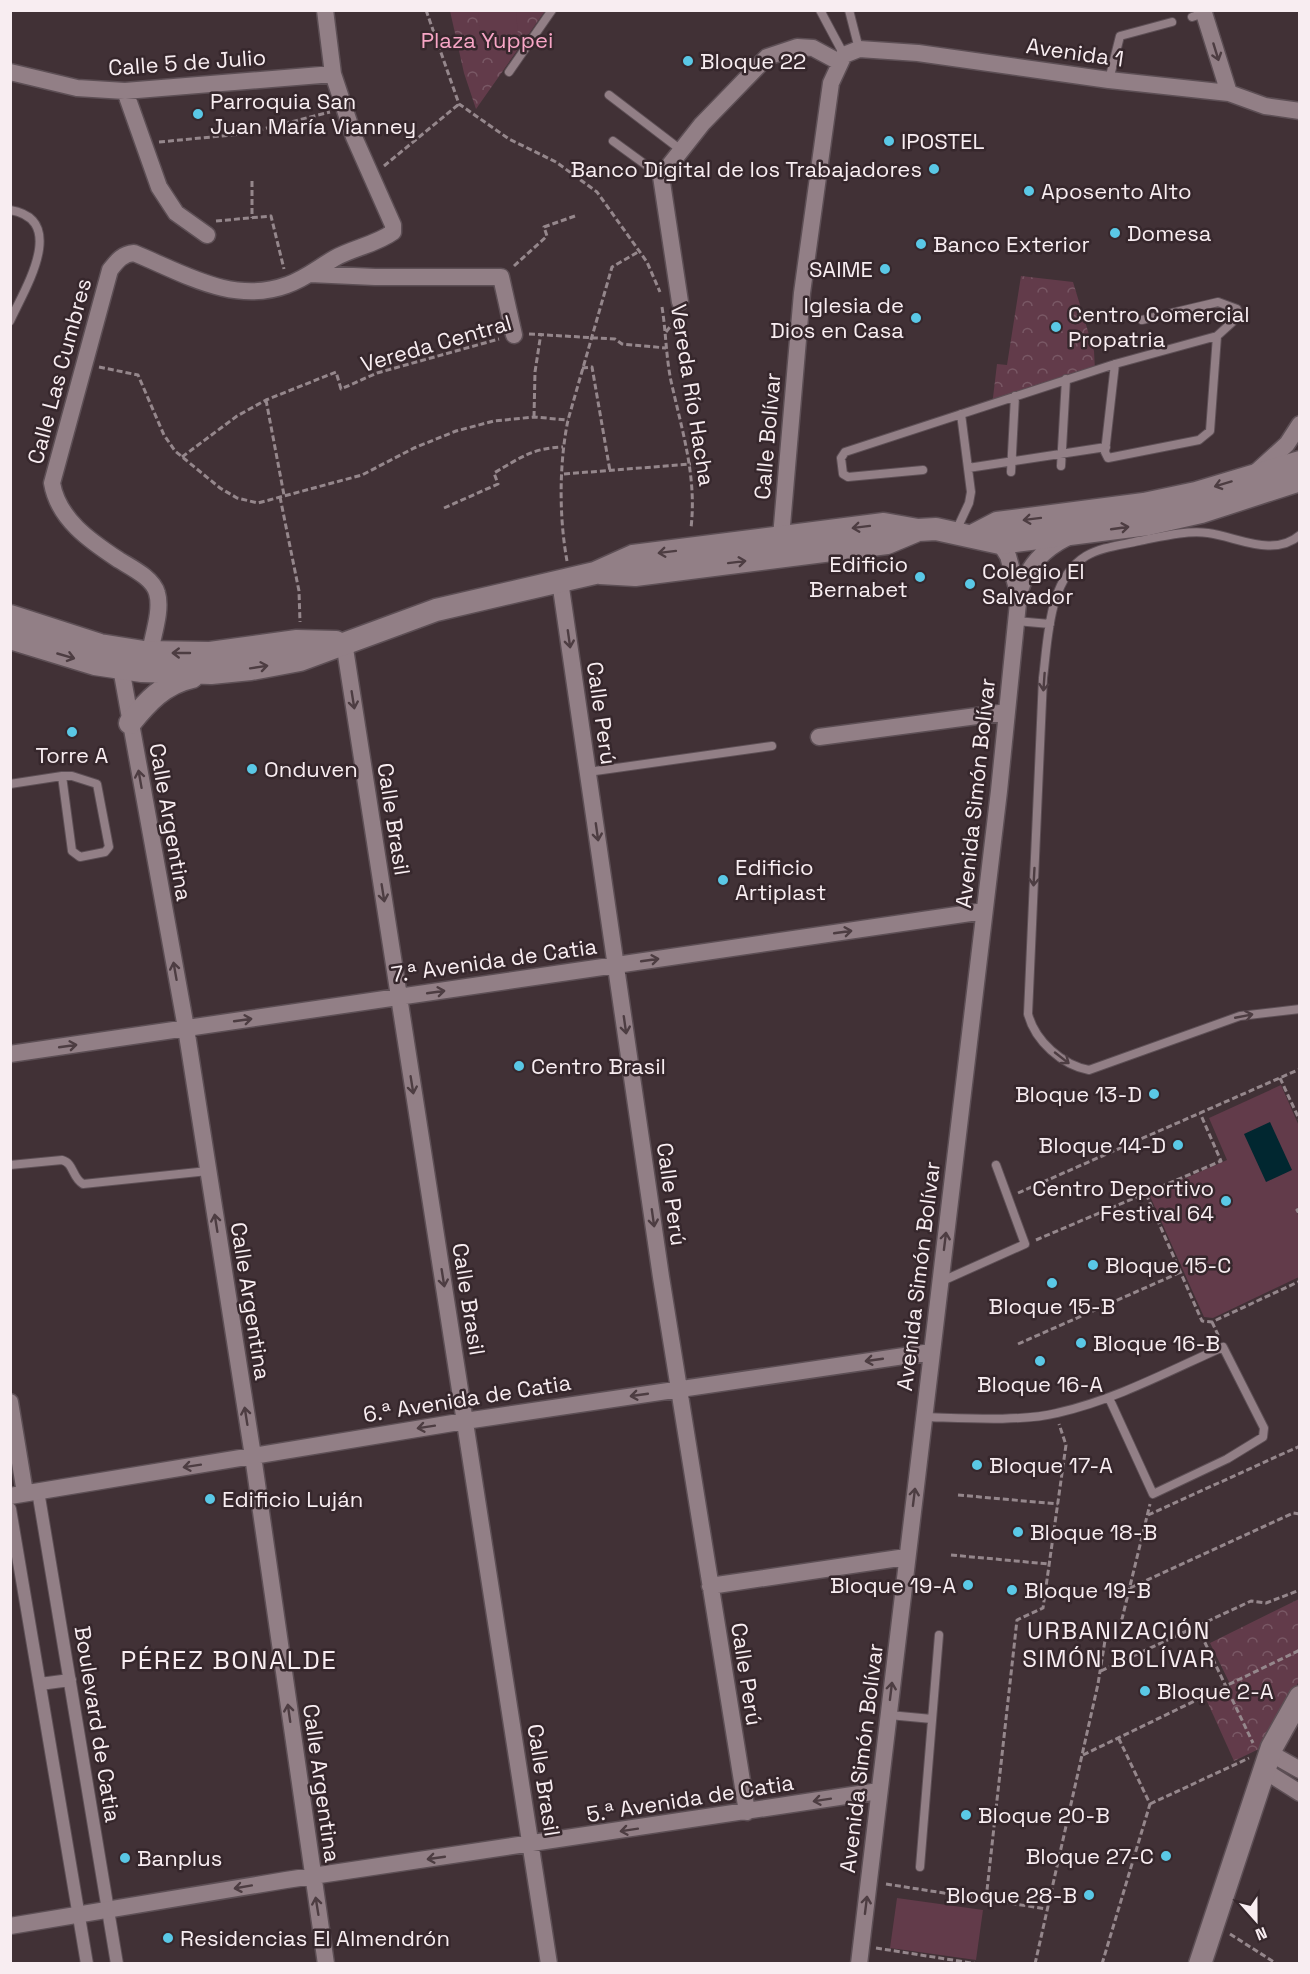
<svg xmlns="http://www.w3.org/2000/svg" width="1310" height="1974" viewBox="0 0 1310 1974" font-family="'Space Grotesk',sans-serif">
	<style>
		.forest { fill: url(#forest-crowns) }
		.pitch { fill: #623b4a }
		.water { fill: #012730 }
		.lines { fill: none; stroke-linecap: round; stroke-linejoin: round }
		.service-casing { stroke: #5d4f55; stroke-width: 10 }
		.pedestrian-casing { stroke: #5d4f55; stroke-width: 14 }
		.minor-casing { stroke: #5d4f55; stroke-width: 19 }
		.secondary-casing { stroke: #5d4f55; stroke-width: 25 }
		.path { stroke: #95878c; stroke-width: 3; stroke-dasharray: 6 3; stroke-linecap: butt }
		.service { stroke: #927f86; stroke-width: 8 }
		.pedestrian { stroke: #927f86; stroke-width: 12 }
		.minor { stroke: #927f86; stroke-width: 16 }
		.secondary { stroke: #927f86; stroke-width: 22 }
		.oneway { stroke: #4d3d42 }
		.poi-dot { fill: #5ac8e6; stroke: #36272c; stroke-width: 2 }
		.labels { text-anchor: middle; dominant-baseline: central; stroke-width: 5; stroke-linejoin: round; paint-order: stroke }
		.park-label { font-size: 22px; fill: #f7a5c5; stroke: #36272c }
		.street-label { font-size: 22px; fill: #f8edf1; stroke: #36272c }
		.poi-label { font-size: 22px; fill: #f8edf1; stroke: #36272c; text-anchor: start }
		.neighbourhood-label { font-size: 24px; letter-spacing: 1.5px; fill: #f8edf1; stroke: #36272c }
		.quarter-label { font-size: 26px; letter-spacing: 1.5px; fill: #f8edf1; stroke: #36272c }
	</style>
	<defs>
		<pattern id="forest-crowns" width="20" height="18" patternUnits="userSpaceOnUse" patternTransform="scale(1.5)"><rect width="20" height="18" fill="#623b4a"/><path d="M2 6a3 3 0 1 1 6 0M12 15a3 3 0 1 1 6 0" fill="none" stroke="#795865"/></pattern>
	</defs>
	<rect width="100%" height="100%" fill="#413136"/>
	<path class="forest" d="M450,11H545L476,109L464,73Z
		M1021,276L1073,282L1094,351L1095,370L992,406L997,364L1007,365Z
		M1299,1599V1681L1261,1748L1234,1761L1206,1699L1231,1686L1210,1643Z"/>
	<path class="pitch" d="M478,11H516L518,36L480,40Z
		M1281,1085L1299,1126V1207L1296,1209L1299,1218V1277L1213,1318L1204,1317L1149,1194L1227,1160L1209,1118Z
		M897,1898L983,1910L976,1960L890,1948Z"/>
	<path class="water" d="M1270,1122L1292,1170L1266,1182L1244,1134Z"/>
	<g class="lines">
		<g class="service-casing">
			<path id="service" d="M820,10L844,55
				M849,10L859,49
				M1192,17L1204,13
				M509,72L552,10
				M1109,80L1120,36L1172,22
				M609,95L681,150
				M613,141L661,176
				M10,210C69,220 24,290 10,321
				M1115,364L1105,452L1108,458L1199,440L1210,431L1217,336
				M1061,466L1066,379
				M968,468L1106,447
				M923,470L848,477L843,474L841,458L845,452L1115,364L1217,336L1238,317L1237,309L1218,302L1142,320
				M1011,472L1015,396
				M955,533L969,503L971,492L961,414
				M1300,535C1273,558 1238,537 1208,533C1186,530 1160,537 1139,541C1122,545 1101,547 1086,556C1048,579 1048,640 1043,678L1028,1014C1035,1041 1062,1065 1089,1070L1240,1016L1300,1009
				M1016,621L1050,624
				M588,772L772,746
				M10,784L62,776H72L97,784L109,847L105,852L80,857L72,851L62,776
				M10,1165L62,1160C74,1163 72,1178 83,1184L208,1171
				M940,1282L1025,1244L996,1165
				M924,1417C962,1418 1021,1422 1057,1413C1115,1400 1169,1371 1223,1347L1264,1428L1263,1437L1227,1459L1153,1494L1109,1398
				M889,1715L932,1719
				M920,1867L939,1635"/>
		</g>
		<g class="pedestrian-casing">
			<path id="pedestrian" d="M38,1491L117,1964
				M10,1509L87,1964
				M40,1684L70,1680"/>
		</g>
		<g class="minor-casing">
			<path id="minor" d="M1203,10L1229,93
				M10,72L77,88L125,91L333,74
				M125,91L159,187L176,213L207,235
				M310,274L375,277H501L514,335
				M680,302L661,176L702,124L767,57L797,47L813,48L839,62
				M1254,474L1287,444L1300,424
				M781,537L802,293L831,83L844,55L859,49L918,53L1109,80L1229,93L1265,106L1300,111
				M1000,543L1008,556L1018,592
				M560,581L661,1277L747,1812
				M344,642L549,1964
				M150,652C153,635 162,610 157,593C153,578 132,568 119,560C90,541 58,519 52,483L110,270C117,261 122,254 134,253C183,273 233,305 287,285C305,279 319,267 335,258C353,248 377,244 393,232V225L354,137L333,74L325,10
				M123,658L121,668L186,1028L253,1456L326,1964
				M819,737L1007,712
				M10,1054L984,911
				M10,1402L25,1493
				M10,1496L465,1421L931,1352
				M710,1586L906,1557
				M1270,1753L1300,1770
				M1265,1771L1300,1793
				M10,1926L286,1880L879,1791
				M859,1964L999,791L1019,593C1028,566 1042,550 1068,537"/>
		</g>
		<g class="secondary-casing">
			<path id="secondary" d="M972,536L997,523L1144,504L1196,493L1300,462
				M600,573L635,575L887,543L918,530
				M10,616L100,645L144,652L210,653L297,641L336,642
				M10,638L95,664L142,671L211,673L251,669L300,660L436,610L595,573L633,556L884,524L918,530L936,529L1000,543L1148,524L1201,512L1300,480
				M130,723C147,702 164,683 192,677
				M1200,1964L1272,1747L1300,1697"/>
		</g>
		<path class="path" d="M426,10L459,104L509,139L556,162L597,192L647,262L660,292
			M159,142L243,134L330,112
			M384,166L459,104
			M252,181V218
			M216,221L271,216L284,269
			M514,266L547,236L544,227L575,216
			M662,307C666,332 666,357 671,381C682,431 697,476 691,528
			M666,332L677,318
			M529,334L615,339L622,344L666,348
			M99,367L138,375L164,435L175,451L220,488L237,498L258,503L362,475L414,448L456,431L494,421L534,417L568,420
			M582,368L592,367L610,471
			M266,400L284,495
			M534,417L535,372L541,333
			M182,457L237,416L266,400L336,372L341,389L377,373L499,339
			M564,474L691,464
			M280,497L299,591L300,622
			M444,508L498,484L494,473C520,458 532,448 563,447
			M567,561C559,517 559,464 568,420L612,267L638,252
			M1280,1078L1300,1121
			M1018,1193L1300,1069
			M1146,1194L1202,1321L1212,1322L1300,1281
			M1300,1209L1297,1210L1300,1215
			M1036,1240L1221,1161L1200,1113
			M1212,1322L1219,1337
			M1018,1344L1181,1272
			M958,1495L1058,1504
			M1148,1515L1300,1446
			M951,1555L1049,1564
			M1130,1588L1293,1513L1300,1514
			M1197,1626L1253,1743
			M1101,1671L1251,1601L1266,1603L1300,1590
			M1083,1755L1300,1650
			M1150,1804L1249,1758
			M886,1884L1047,1909
			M986,1899L1017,1620L1043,1608L1066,1445L1059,1424
			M1230,1934L1277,1964
			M876,1948L978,1964
			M1035,1964L1098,1684L1107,1628L1122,1619L1150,1504
			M1102,1964L1150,1804L1119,1739"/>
		<use href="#service" class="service"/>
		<use href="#pedestrian" class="pedestrian"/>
		<use href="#minor" class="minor"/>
		<use href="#secondary" class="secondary"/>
	</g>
	<defs><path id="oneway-shaft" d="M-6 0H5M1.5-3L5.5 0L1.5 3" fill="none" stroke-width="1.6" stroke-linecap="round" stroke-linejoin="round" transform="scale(1.5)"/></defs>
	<g class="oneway">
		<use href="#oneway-shaft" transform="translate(1216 52) rotate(73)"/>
		<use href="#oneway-shaft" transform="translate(1223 484) rotate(163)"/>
		<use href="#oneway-shaft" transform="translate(1032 519) rotate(173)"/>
		<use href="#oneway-shaft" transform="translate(861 527) rotate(173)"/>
		<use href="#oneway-shaft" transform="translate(1120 528) rotate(-8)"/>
		<use href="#oneway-shaft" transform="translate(667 552) rotate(173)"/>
		<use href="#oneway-shaft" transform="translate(737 562) rotate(-7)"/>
		<use href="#oneway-shaft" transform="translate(569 639) rotate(82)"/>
		<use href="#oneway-shaft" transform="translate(181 653) rotate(-180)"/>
		<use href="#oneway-shaft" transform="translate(66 656) rotate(16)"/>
		<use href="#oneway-shaft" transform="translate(259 667) rotate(-9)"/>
		<use href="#oneway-shaft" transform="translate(1044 682) rotate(94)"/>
		<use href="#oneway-shaft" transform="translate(353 700) rotate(81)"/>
		<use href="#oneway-shaft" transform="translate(140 779) rotate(-100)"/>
		<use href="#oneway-shaft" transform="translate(597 832) rotate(82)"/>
		<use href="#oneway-shaft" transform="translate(1034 877) rotate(93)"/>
		<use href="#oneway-shaft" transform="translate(383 893) rotate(81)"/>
		<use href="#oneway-shaft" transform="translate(843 932) rotate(-8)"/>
		<use href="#oneway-shaft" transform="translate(650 960) rotate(-8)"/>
		<use href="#oneway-shaft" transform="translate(175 971) rotate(-100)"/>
		<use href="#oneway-shaft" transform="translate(436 992) rotate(-8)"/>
		<use href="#oneway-shaft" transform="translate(1244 1016) rotate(-11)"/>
		<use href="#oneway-shaft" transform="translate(243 1020) rotate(-8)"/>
		<use href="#oneway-shaft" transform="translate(625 1025) rotate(82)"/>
		<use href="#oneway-shaft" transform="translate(68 1046) rotate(-8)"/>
		<use href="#oneway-shaft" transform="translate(1062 1058) rotate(38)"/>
		<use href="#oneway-shaft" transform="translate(412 1085) rotate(81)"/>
		<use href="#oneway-shaft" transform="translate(653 1218) rotate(82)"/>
		<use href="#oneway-shaft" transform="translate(216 1223) rotate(-99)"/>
		<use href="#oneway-shaft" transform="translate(945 1241) rotate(-83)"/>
		<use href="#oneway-shaft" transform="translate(443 1278) rotate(81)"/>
		<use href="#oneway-shaft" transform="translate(874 1360) rotate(172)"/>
		<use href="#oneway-shaft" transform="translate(639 1395) rotate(172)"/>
		<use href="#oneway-shaft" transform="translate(246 1416) rotate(-99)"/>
		<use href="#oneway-shaft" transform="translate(426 1427) rotate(171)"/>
		<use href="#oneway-shaft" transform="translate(192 1466) rotate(171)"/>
		<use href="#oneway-shaft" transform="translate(914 1497) rotate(-83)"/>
		<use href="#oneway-shaft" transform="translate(891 1691) rotate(-83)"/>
		<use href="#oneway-shaft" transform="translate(289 1713) rotate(-98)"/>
		<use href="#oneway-shaft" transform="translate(822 1800) rotate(171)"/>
		<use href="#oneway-shaft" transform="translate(629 1830) rotate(171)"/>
		<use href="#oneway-shaft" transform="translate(436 1858) rotate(172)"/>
		<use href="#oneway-shaft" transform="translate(243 1887) rotate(170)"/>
		<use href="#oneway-shaft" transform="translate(866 1905) rotate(-83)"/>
		<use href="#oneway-shaft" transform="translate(317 1906) rotate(-99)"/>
	</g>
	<g class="poi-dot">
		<circle cx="688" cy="61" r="6"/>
		<circle cx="198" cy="114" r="6"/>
		<circle cx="889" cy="141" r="6"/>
		<circle cx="934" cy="169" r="6"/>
		<circle cx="1029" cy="191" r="6"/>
		<circle cx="1115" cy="233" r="6"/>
		<circle cx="921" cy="244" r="6"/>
		<circle cx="885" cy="269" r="6"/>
		<circle cx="916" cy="318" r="6"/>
		<circle cx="1056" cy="327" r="6"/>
		<circle cx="920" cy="577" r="6"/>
		<circle cx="970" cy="584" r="6"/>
		<circle cx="72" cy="732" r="6"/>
		<circle cx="252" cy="769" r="6"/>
		<circle cx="723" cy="880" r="6"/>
		<circle cx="519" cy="1066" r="6"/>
		<circle cx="1154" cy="1094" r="6"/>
		<circle cx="1178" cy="1145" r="6"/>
		<circle cx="1226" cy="1201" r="6"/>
		<circle cx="1093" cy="1265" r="6"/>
		<circle cx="1052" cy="1283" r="6"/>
		<circle cx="1081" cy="1343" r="6"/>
		<circle cx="1040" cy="1361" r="6"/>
		<circle cx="977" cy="1465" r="6"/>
		<circle cx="210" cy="1499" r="6"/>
		<circle cx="1018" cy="1532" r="6"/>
		<circle cx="968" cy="1585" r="6"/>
		<circle cx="1012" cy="1590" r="6"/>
		<circle cx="1145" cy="1691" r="6"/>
		<circle cx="966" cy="1815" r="6"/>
		<circle cx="1166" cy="1856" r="6"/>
		<circle cx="125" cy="1858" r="6"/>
		<circle cx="1089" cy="1895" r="6"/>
		<circle cx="168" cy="1938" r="6"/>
	</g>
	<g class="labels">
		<g class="park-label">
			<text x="487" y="40">Plaza Yuppei</text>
		</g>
		<g class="street-label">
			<text transform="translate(1075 52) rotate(8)">Avenida 1</text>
			<text transform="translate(187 62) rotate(-4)">Calle 5 de Julio</text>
			<text transform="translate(436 343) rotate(-16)">Vereda Central</text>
			<text transform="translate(59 371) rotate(-75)">Calle Las Cumbres</text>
			<text transform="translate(693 395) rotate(81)">Vereda Río Hacha</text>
			<text transform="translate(767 436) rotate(-85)">Calle Bolívar</text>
			<text transform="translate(602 713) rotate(82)">Calle Perú</text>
			<text transform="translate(975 793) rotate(-84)">Avenida Simón Bolívar</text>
			<text transform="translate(394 819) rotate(81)">Calle Brasil</text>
			<text transform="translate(171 822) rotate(80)">Calle Argentina</text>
			<text transform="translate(494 960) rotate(-8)">7.ª Avenida de Catia</text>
			<text transform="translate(672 1194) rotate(82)">Calle Perú</text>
			<text transform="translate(918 1276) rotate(-83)">Avenida Simón Bolívar</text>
			<text transform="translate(469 1299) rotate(81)">Calle Brasil</text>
			<text transform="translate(251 1301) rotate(81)">Calle Argentina</text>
			<text transform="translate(467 1398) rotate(-9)">6.ª Avenida de Catia</text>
			<text transform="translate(747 1674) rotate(81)">Calle Perú</text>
			<text transform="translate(98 1724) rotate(81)">Boulevard de Catia</text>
			<text transform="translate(861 1758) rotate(-83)">Avenida Simón Bolívar</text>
			<text transform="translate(544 1780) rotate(81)">Calle Brasil</text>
			<text transform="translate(322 1783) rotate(82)">Calle Argentina</text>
			<text transform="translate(690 1798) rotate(-9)">5.ª Avenida de Catia</text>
		</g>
		<g class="poi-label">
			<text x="700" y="61">Bloque 22</text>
			<text x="210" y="101">Parroquia San<tspan x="210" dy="25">Juan María Vianney</tspan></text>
			<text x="901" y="141">IPOSTEL</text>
			<text x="922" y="169" text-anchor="end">Banco Digital de los Trabajadores</text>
			<text x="1041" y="191">Aposento Alto</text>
			<text x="1127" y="233">Domesa</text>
			<text x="933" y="244">Banco Exterior</text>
			<text x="873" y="269" text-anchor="end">SAIME</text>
			<text x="904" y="305" text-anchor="end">Iglesia de<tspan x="904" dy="25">Dios en Casa</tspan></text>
			<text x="1068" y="314">Centro Comercial<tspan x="1068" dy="25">Propatria</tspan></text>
			<text x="908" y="564" text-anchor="end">Edificio<tspan x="908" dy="25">Bernabet</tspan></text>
			<text x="982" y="571">Colegio El<tspan x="982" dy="25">Salvador</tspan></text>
			<text x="72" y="755" text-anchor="middle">Torre A</text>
			<text x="264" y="769">Onduven</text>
			<text x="735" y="867">Edificio<tspan x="735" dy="25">Artiplast</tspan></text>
			<text x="531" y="1066">Centro Brasil</text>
			<text x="1142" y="1094" text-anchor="end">Bloque 13-D</text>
			<text x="1166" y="1145" text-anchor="end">Bloque 14-D</text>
			<text x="1214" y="1188" text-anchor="end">Centro Deportivo<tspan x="1214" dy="25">Festival 64</tspan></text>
			<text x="1105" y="1265">Bloque 15-C</text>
			<text x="1052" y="1306" text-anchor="middle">Bloque 15-B</text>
			<text x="1093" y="1343">Bloque 16-B</text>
			<text x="1040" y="1384" text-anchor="middle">Bloque 16-A</text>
			<text x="989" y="1465">Bloque 17-A</text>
			<text x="222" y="1499">Edificio Luján</text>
			<text x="1030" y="1532">Bloque 18-B</text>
			<text x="956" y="1585" text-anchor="end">Bloque 19-A</text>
			<text x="1024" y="1590">Bloque 19-B</text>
			<text x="1157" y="1691">Bloque 2-A</text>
			<text x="978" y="1815">Bloque 20-B</text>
			<text x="1154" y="1856" text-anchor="end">Bloque 27-C</text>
			<text x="137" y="1858">Banplus</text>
			<text x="1077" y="1895" text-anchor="end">Bloque 28-B</text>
			<text x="180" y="1938">Residencias El Almendrón</text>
		</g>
		<g class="neighbourhood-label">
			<text x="1119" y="1630">URBANIZACIÓN<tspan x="1119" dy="28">SIMÓN BOLÍVAR</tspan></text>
		</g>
		<g class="quarter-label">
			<text x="229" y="1660">PÉREZ BONALDE</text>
		</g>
	</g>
	<rect width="1310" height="1974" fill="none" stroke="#f8edf1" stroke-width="24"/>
	<g transform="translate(1256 1920) rotate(159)" stroke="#36272c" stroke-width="4.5" paint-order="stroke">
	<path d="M0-4.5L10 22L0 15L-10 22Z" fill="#f8edf1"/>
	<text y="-9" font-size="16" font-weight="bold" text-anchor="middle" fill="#f8edf1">N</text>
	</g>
</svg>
